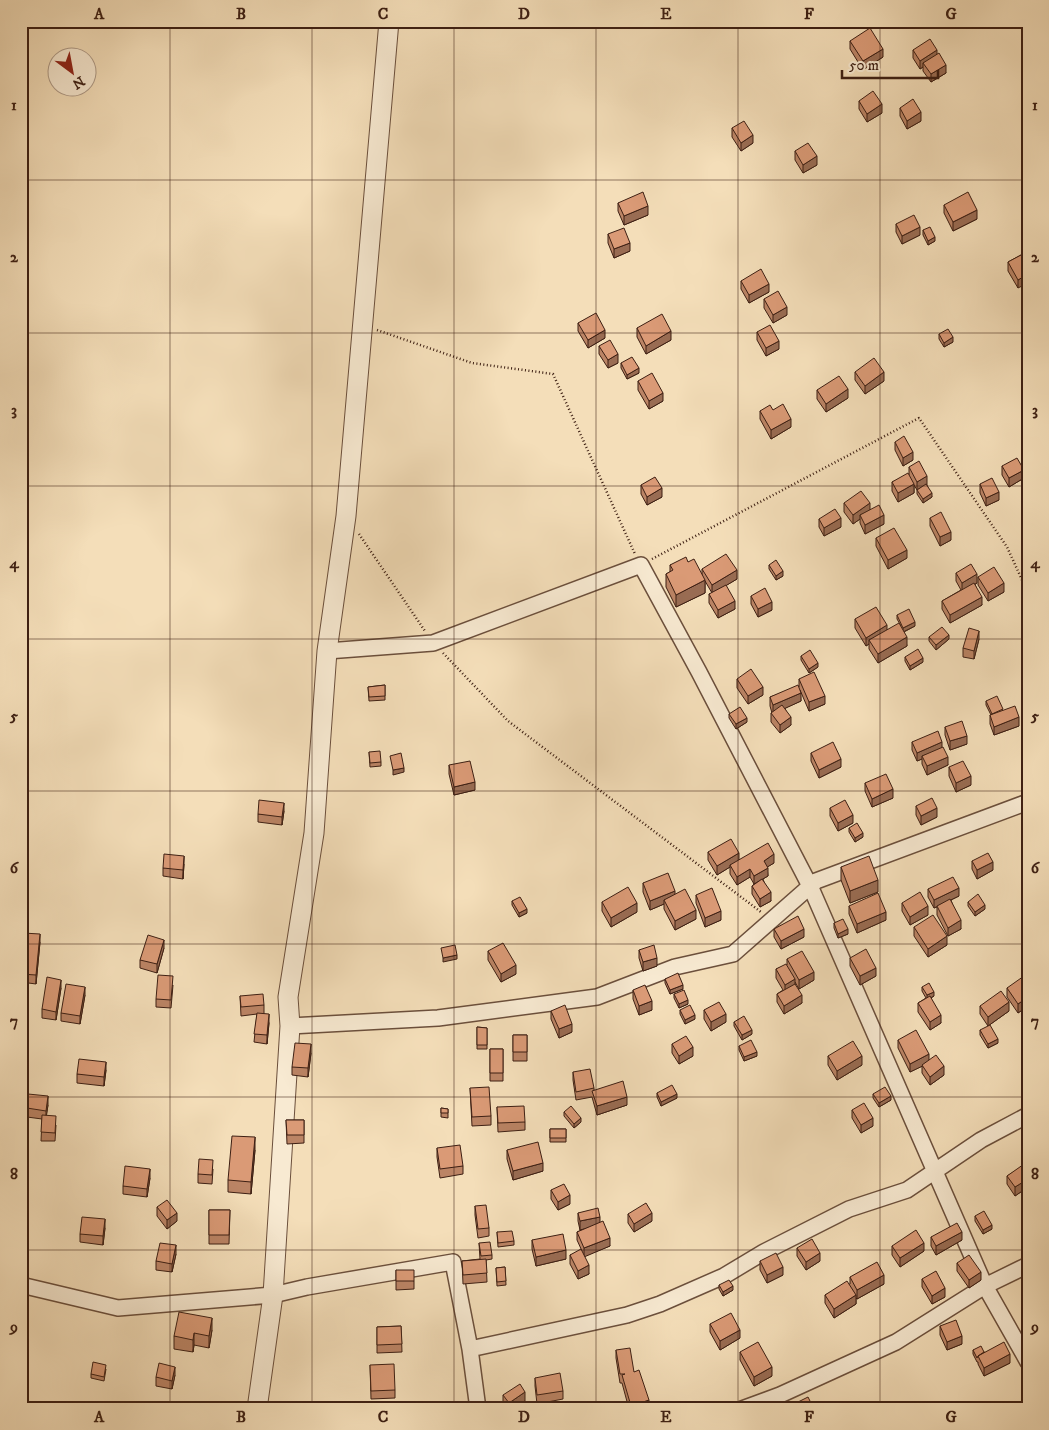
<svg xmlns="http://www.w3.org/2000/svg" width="1049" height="1430" viewBox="0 0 1049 1430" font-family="'IM FELL DW Pica',serif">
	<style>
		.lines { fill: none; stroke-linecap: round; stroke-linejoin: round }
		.minor-casing { stroke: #6b4f3c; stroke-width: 18 }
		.tertiary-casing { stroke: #6b4f3c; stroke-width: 21 }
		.path { stroke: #3d1f13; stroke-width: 2.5; stroke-dasharray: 1 2.5; stroke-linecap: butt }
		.minor { stroke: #f8ead2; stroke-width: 15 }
		.tertiary { stroke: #f8ead2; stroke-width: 19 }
		.wall { fill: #bb8465; stroke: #3d1f13 }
		.shaded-wall { fill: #996c53; stroke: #3d1f13 }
		.building { fill: #da9a76; stroke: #3d1f13 }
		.grid { fill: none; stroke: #3d1f13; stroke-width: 1; stroke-opacity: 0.55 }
		.neatline { fill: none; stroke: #3d1f13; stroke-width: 2 }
		.grid-label { font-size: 16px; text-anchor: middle; font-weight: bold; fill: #3d1f13 }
	</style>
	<rect width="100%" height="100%" fill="#f4deb9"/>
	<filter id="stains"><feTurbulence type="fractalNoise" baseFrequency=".004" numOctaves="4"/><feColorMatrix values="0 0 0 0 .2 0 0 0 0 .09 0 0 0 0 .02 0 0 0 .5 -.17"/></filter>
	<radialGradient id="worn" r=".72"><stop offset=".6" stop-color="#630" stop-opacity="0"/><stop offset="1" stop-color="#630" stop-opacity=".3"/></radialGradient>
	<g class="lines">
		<g class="minor-casing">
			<path id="minor" d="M327,651L433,643L641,565L699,672L811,888L985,1286L1028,1362
				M290,1026L438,1018L597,997L675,967L733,954L816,881L1028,802
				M21,1285L118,1308L273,1295L307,1287L453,1262L470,1349L627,1315L660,1304L724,1276L764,1252L849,1209L907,1190L981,1140L1028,1115
				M470,1349L478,1409
				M742,1409L780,1395L896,1342L985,1286L1028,1265"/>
		</g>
		<g class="tertiary-casing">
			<path id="tertiary" d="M257,1409L273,1295L290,1026L288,997L314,833L327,651L346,516L389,21"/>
		</g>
		<path class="path" d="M377,330L472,363L553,374L635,554
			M359,534L425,631
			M652,559L919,418L1007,547L1028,593
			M443,653L508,721L761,912"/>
		<use href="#minor" class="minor"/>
		<use href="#tertiary" class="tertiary"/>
	</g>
	<path class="wall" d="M850,41L883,57L863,70L850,49Z
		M913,50L937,54L946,73L931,82L923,71V67L920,69L913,58Z
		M859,101L882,113L867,122L859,109Z
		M900,108L921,121L907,129L900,116Z
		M732,128L753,143L741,151L732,137Z
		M795,151L817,165L803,173L795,160Z
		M618,203L648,215L624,225L618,211Z
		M944,205L977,219L953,231L944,213Z
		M896,224L920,235L902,244L896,232Z
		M923,230L935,241L928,245L923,235Z
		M608,234L630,251L614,258L608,243Z
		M1021,255L1018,288L1008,271V262Z
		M741,281L769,292L749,303L741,289Z
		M764,299L787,315L773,323L764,308Z
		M578,323L605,338L588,348L578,331Z
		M637,328L671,340L646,354L637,337Z
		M757,332L779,349L766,356L757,340Z
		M939,334L953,342L944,347L939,339Z
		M599,346L618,363L608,368L599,354Z
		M621,363L639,373L627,379L621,368Z
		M855,372L884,381L865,394L855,380Z
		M638,381L663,401L649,409L638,390Z
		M817,390L848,398L826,412L817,399Z
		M773,410L791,427L771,439L760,419V411Z
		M895,442L913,460L903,466L895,450Z
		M1002,466L1024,478L1009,487L1002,475Z
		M909,467L927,484V485L932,497L923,503L917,494V490L914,485V493L898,502L892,491V482L909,475Z
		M980,484L999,500L986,506L980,493Z
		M641,485L662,497L647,505L641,494Z
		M844,503L870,510L884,524L865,534L860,523V519L853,524L844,512Z
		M930,518L951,540L940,546L930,526Z
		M819,519L841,527L824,536L819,527Z
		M876,538L907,558L888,569L876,546Z
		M688,562L702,575V569L737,579L725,586L735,609L718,618L709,603V594L712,593L705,581V593L676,607L666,587V574L670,572V565Z
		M769,565L783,576L776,580L769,569Z
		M956,573L977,583L975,584L982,605L950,623L942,609V601L961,590L956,581Z
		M978,577L1004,592L988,601L978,585Z
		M751,596L772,610L758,617L751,604Z
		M897,615L915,626L904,632L907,646L878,663L869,649V644L866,646L855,628V619L887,630L901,626L897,619Z
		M929,637L949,639L936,650L929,641Z
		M979,639L974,659L963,657V648Z
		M801,656L818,667L809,673L801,660Z
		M905,657L923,662L910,670L905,661Z
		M737,679L763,695L748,704L737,688Z
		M799,679L825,704L809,711L800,690L801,701L785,708L791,725L780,733L771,722V713H772L770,706V697L799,687Z
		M385,685V700L369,701L368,687Z
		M986,701L1003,710L1019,726L994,735L990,724V715H991L986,705Z
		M729,714L747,722L736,729L729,718Z
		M945,727L967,744L950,750L945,735Z
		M912,742L942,747L948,765L927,775L922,764V759L917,761L912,750Z
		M369,752L381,762V766L370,767Z
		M811,753L841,767L819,778L811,761Z
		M449,765L475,790L454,795L449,774Z
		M949,767L971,785L956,792L949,776Z
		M865,783L893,798L872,807L865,791Z
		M916,806L937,817L921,825L916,815Z
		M830,808L853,823L838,831L830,816Z
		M284,811L282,825L258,822V814Z
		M849,828L863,837L855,842L849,832Z
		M708,852L739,860L774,863L767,867L768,876L763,879L771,901L760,907L752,894V886L754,884L750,877L737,885L730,874V867L717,875L708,860Z
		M972,861L993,870L977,879L972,869Z
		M184,864L183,879L163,876V868Z
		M841,867L878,892L850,903L841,880Z
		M643,883L675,894L696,919L675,930L664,909V904L650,910L643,892Z
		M928,889L959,896L951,900L961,929L948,936L937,915V907L934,908L928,897Z
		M696,895L721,920L705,927L696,903Z
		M512,901L527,913L519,917L512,905Z
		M602,902L637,912L611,927L602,911Z
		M968,902L985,909L975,916L968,906Z
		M902,903L928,915L910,925L902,911Z
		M849,906L886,920L857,933L849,914Z
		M834,923L848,934L838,938L834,928Z
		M914,927L947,945L928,957L914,936Z
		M774,929L804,937L781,949L774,937Z
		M40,942L36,984L21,982V960Z
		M164,948L157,973L140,968V960Z
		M639,950L657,966L643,971L639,958Z
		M488,951L516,974L501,982L488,960Z
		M850,958L876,976L860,985L850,966Z
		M787,959L814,980L799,989L795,982V985L802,1003L784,1014L777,1002V994L783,990L776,978V969L787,965Z
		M665,979L683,989L670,994L665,983Z
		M1028,981V1006L1018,1013L1007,997V988Z
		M173,985L171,1008L156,1007V999Z
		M922,987L934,996L931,998L941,1023L930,1030L918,1012V1003L926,998L922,991Z
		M61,988L56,1020L42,1018V1009Z
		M633,990L652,1010L639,1015L633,999Z
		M674,994L688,1004L679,1008L674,998Z
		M85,995L80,1024L61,1021V1013Z
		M240,996L264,1005V1014L269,1023L267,1044L254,1042L257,1014L241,1016Z
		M980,1006L1009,1011L988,1026L980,1014Z
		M680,1010L695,1019L685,1024L680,1014Z
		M704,1010L726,1022L711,1031L704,1019Z
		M551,1011L572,1032L559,1038L551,1019Z
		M734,1022L752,1034L742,1040L734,1026Z
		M477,1027L487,1028V1049H477Z
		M980,1030L998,1043L988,1048L980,1035Z
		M513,1035H527V1061H513Z
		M898,1040L929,1060L944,1075L930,1085L922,1073V1066L910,1072L898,1048Z
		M672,1044L693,1056L679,1064L672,1053Z
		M739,1046L757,1056L744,1061L739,1050Z
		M490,1049H503V1081H490Z
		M311,1053L308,1077L292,1075V1067Z
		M828,1056L862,1065L837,1080L828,1065Z
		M106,1070L104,1086L77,1083V1074Z
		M573,1072L594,1088V1090L627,1105L597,1115L592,1097L576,1100L573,1080Z
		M470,1088L491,1116V1125L472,1126Z
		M657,1093L677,1098L661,1106L657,1097Z
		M873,1094L891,1100L879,1107L873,1098Z
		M21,1097L48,1105L46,1116L56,1125L55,1141H41L42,1119L27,1117V1108L26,1113H21Z
		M497,1107L525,1122V1130L498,1132Z
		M441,1108L448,1109V1118L441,1117Z
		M852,1110L873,1126L861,1133L852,1118Z
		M564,1112L581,1122L574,1128L564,1116Z
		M286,1120H304V1143L287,1144Z
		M550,1129H566V1142H550Z
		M437,1148L463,1166V1174L440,1178L437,1157Z
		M255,1150L251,1194L228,1192V1180Z
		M507,1150L543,1171L513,1180L507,1159Z
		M1028,1163V1187L1015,1196L1007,1184V1176Z
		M213,1169L212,1184L198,1183V1174Z
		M150,1178L147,1197L123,1194V1186Z
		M551,1190L570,1204L558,1210L551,1199Z
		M475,1206L489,1228V1236L478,1238L475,1215Z
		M157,1207L177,1221L167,1229L157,1216Z
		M209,1210H230L229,1244H209Z
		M578,1213L600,1223L610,1246L584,1256L589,1274L578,1279L570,1264V1255L582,1251L577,1240V1232L584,1229L580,1230L578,1221Z
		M628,1214L652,1221L634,1232L628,1223Z
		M975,1216L992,1229L983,1234L975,1221Z
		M21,1224H23L24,1249H21Z
		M105,1228L103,1245L80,1242V1234Z
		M497,1232L514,1241V1245L498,1247Z
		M931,1237L962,1240L936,1255L931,1246Z
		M532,1240L566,1259L536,1266L532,1249Z
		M479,1243L492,1255V1259L486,1260L487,1282L463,1284L462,1261L480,1259Z
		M892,1246L924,1251L900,1267L892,1255Z
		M797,1248L820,1261L806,1270L797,1256Z
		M176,1254L172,1272L156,1270V1261Z
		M760,1261L783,1275L767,1283L760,1270Z
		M957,1263L981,1280L969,1288L957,1271Z
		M505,1267L506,1285L497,1286L496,1268Z
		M396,1270L414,1281V1289L396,1290Z
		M850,1277L884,1284L857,1299L856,1298V1304L834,1318L825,1303V1295L850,1284Z
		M922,1279L945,1297L932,1304L922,1287Z
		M719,1285L733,1290L723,1296L719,1289Z
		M710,1324L740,1338L720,1350L710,1332Z
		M401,1326L402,1352L377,1353V1327Z
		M940,1326L962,1344L947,1350L940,1335Z
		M1028,1327V1352L1024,1346V1329Z
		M212,1330L209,1348L194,1345L193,1352L174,1349V1336Z
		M616,1350L634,1372L649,1409H629L622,1383H620L616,1358Z
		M973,1350L984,1352L1010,1363L984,1376L978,1364V1362H977L973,1354Z
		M740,1352L772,1376L754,1386L740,1360Z
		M370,1365L395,1390V1398L371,1399Z
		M106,1369L104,1381L91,1378V1374Z
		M175,1375L172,1389L156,1386V1377Z
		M535,1378L563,1391V1399L537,1404L535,1386Z
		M503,1395L525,1401L513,1409H507L503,1403Z
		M798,1402L814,1409H798Z"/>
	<path class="shaded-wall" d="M883,49V57L863,70V61Z
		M937,50V58L923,63V67L920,69V61Z
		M946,65V73L931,82V74Z
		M882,104V113L867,122V114Z
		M921,112V121L907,129V121Z
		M753,135V143L741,151V143Z
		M817,156V165L803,173V165Z
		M648,206V215L624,225V216Z
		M977,210V219L953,231V222Z
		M920,227V235L902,244V236Z
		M935,237V241L928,245V241Z
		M630,243V251L614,258V249Z
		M1028,274V283L1018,288V280Z
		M769,284V292L749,303V295Z
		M787,307V315L773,323V315Z
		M605,330V338L588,348V340Z
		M671,331V340L646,354V346Z
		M953,337V342L944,347V343Z
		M779,341V349L766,356V348Z
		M618,354V363L608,368V360Z
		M639,368V373L627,379V375Z
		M884,372V381L865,394V386Z
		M848,389V398L826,412V404Z
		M663,393V401L649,409V401Z
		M791,419V427L771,439V430Z
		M913,452V460L903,466V458Z
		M1024,470V478L1009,487V478Z
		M927,476V484L917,490V482Z
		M914,484V493L898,502V493Z
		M662,488V497L647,505V497Z
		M999,492V500L986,506V498Z
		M932,493V497L923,503V499Z
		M870,503V511L860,515V519L853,524V515Z
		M884,515V524L865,534V525Z
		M841,518V527L824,536V528Z
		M951,532V540L940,546V537Z
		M907,550V558L888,569V560Z
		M737,570V579L712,594V585Z
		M783,571V576L776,580V576Z
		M977,574V583L962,591V583Z
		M705,580V593L676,607V595Z
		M1004,583V592L988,601V593Z
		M982,597V605L950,623V615Z
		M735,601V609L718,618V610Z
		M772,602V610L758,617V609Z
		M915,622V626L903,632V628Z
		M887,625V634L869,640V644L866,646V638Z
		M979,631V639L974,659V651Z
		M949,635V639L936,650V645Z
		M907,637V646L878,663V654Z
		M923,658V662L910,670V666Z
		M818,663V667L809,673V669Z
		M763,687V695L748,704V696Z
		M801,693V701L773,714V705Z
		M825,696V704L809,711V702Z
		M791,717V725L780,733V725Z
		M1019,717V726L994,735V727Z
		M747,718V722L736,729V724Z
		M967,736V744L950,750V741Z
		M942,742V750L922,756V759L917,761V753Z
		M948,757V765L927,775V766Z
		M841,759V767L819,778V770Z
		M404,768V772L393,775V770Z
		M971,776V785L956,792V783Z
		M475,782V790L454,795V787Z
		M893,789V798L872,807V799Z
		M284,803V811L282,825V817Z
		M937,808V817L921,825V816Z
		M853,815V823L838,831V823Z
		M863,833V837L855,842V838Z
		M739,853V862L730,865V867L717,875V866Z
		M774,854V863L764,869V861Z
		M184,856V864L183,879V870Z
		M993,862V870L977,879V870Z
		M768,868V876L754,884V876Z
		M750,869V877L737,885V877Z
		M878,880V892L850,903V891Z
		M959,888V896L934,908V900Z
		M675,891V899L664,900V904L650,910V901Z
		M771,892V901L760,907V899Z
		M637,903V912L611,927V918Z
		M985,905V909L975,916V912Z
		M928,906V915L910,925V917Z
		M527,909V913L519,917V913Z
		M696,910V919L675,930V921Z
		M721,911V920L705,927V918Z
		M886,912V920L857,933V924Z
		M961,920V929L948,936V928Z
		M804,929V937L781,949V941Z
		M848,929V934L838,938V934Z
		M40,934V942L36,984V975Z
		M947,936V945L928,957V949Z
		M164,940V948L157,973V964Z
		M457,955V959L443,962V958Z
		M657,958V966L643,971V962Z
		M516,965V974L501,982V974Z
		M876,968V976L860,985V976Z
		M814,972V980L799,989V980Z
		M795,979V988L785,994V985Z
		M61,980V988L56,1020V1012Z
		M683,985V989L670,994V990Z
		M85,987V995L80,1024V1016Z
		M934,992V996L927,1000V995Z
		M802,995V1003L784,1014V1006Z
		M1028,997V1006L1018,1013V1004Z
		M688,1000V1004L679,1008V1004Z
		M652,1001V1010L639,1015V1006Z
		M1009,1002V1011L988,1026V1017Z
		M269,1014V1023L267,1044V1035Z
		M726,1014V1022L711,1031V1022Z
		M695,1015V1019L685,1024V1020Z
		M941,1015V1023L930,1030V1022Z
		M572,1024V1032L559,1038V1029Z
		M752,1030V1034L742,1040V1035Z
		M998,1039V1043L988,1048V1044Z
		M311,1044V1053L308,1077V1068Z
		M693,1047V1056L679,1064V1056Z
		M757,1052V1056L744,1061V1057Z
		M929,1054V1063L910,1072V1064Z
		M862,1056V1065L837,1080V1071Z
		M106,1062V1070L104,1086V1077Z
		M944,1066V1075L930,1085V1077Z
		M677,1094V1098L661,1106V1102Z
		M48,1096V1105L46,1119V1111Z
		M891,1096V1100L879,1107V1103Z
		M627,1097V1105L597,1115V1106Z
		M581,1118V1122L574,1128V1124Z
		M873,1118V1126L861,1133V1125Z
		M255,1137V1150L251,1194V1182Z
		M543,1163V1171L513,1180V1171Z
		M150,1169V1178L147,1197V1189Z
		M1028,1179V1187L1015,1196V1187Z
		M570,1195V1204L558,1210V1202Z
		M177,1213V1221L167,1229V1220Z
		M652,1213V1221L634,1232V1224Z
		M600,1217V1225L580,1230V1221Z
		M105,1219V1228L103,1245V1236Z
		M992,1225V1229L983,1234V1230Z
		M962,1232V1240L936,1255V1246Z
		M610,1238V1246L584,1257V1248Z
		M924,1243V1251L900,1267V1258Z
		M176,1245V1254L172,1272V1264Z
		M566,1250V1259L536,1266V1257Z
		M820,1253V1261L806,1270V1262Z
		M589,1265V1274L578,1279V1271Z
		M783,1267V1275L767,1283V1275Z
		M981,1272V1280L969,1288V1280Z
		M884,1275V1284L857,1299V1290Z
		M733,1286V1290L723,1296V1292Z
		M945,1288V1297L932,1304V1296Z
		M856,1295V1304L834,1318V1309Z
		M212,1318V1330L209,1348V1336Z
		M740,1330V1338L720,1350V1341Z
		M194,1333V1345L193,1352V1340Z
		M962,1336V1344L947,1350V1342Z
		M1010,1354V1363L984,1376V1368Z
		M175,1367V1375L172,1389V1381Z
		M772,1367V1376L754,1386V1377Z
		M525,1392V1401L513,1409H509V1403Z
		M649,1400V1409H631V1406Z"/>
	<path class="building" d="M870,28L883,49L863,61L850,41Z
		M930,39L937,50L920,61L913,50Z
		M939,53L946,65L931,74L923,63Z
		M873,91L882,104L867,114L859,101Z
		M913,99L921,112L907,121L900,108Z
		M744,121L753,135L741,143L732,128Z
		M808,143L817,156L803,165L795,151Z
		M643,192L648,206L624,216L618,203Z
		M968,192L977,210L953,222L944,205Z
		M914,215L920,227L902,236L896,224Z
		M930,227L935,237L928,241L923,230Z
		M624,228L630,243L614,249L608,234Z
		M1021,255L1028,268V274L1018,280L1008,262Z
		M761,269L769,284L749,295L741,281Z
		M778,291L787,307L773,315L764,299Z
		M596,313L605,330L588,340L578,323Z
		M662,314L671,331L646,346L637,328Z
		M770,325L779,341L766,348L757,332Z
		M948,329L953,337L944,343L939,334Z
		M610,340L618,354L608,360L599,346Z
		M632,357L639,368L627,375L621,363Z
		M874,358L884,372L865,386L855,372Z
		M652,373L663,393L649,401L638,381Z
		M839,376L848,389L826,404L817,390Z
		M783,404L791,419L771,430L760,411L770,405L773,410Z
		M904,436L913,452L903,458L895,442Z
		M1017,458L1024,470L1009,478L1002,466Z
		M919,461L927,476L917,482L909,467Z
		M908,473L914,484L898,493L892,482Z
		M655,477L662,488L647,497L641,485Z
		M992,478L999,492L986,498L980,484Z
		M926,484L932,493L923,499L917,490Z
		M861,491L870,503L853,515L844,503Z
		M879,505L884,515L865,525L860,515Z
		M835,509L841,518L824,528L819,519Z
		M941,512L951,532L940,537L930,518Z
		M894,528L907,550L888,560L876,538Z
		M726,554L737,570L712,585L702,569Z
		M686,557L688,562L694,559L705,580L676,595L666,574L673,570L670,565Z
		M776,560L783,571L776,576L769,565Z
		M971,564L977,574L962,583L956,573Z
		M994,567L1004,583L988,593L978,577Z
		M974,583L982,597L950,615L942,601Z
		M726,585L735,601L718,610L709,594Z
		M765,588L772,602L758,609L751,596Z
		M876,607L887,625L866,638L855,619Z
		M909,609L915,622L903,628L897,615Z
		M899,623L907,637L878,654L869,640Z
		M942,627L949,635L936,645L929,637Z
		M969,628L979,631L974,651L963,648Z
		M918,649L923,658L910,666L905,657Z
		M810,650L818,663L809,669L801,656Z
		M751,669L763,687L748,696L737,679Z
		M814,672L825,696L809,702L799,679Z
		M385,685V696L369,697L368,687Z
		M798,685L801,693L773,705L770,697Z
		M997,696L1003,709L992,714L986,701Z
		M782,705L791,717L780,725L771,713Z
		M1015,706L1019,717L994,727L990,715Z
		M740,707L747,718L736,724L729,714Z
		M962,721L967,736L950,741L945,727Z
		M938,731L942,742L917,753L912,742Z
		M833,742L841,759L819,770L811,753Z
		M943,747L948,757L927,766L922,756Z
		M380,751L381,762L370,763L369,752Z
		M401,753L404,768L393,770L390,756Z
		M470,761L475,782L454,787L449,765Z
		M963,761L971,776L956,783L949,767Z
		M886,774L893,789L872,799L865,783Z
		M932,798L937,808L921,816L916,806Z
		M259,800L284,803L282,817L258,814Z
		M845,800L853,815L838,823L830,808Z
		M857,823L863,833L855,838L849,828Z
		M731,839L739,853L717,866L708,852Z
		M768,843L774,854L764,861L768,868L754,876L750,869L737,877L730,865Z
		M988,853L993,862L977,870L972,861Z
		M164,854L184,856L183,870L163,868Z
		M869,856L878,880L850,891L841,867Z
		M668,873L675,891L650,901L643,883Z
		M953,877L959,888L934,900L928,889Z
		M762,879L771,892L760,899L752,886Z
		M628,887L637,903L611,918L602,902Z
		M712,888L721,911L705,918L696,895Z
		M685,889L696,910L675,921L664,900Z
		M920,892L928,906L910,917L902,903Z
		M878,893L886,912L857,924L849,906Z
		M978,894L985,905L975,912L968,902Z
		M520,897L527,909L519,913L512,901Z
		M950,899L961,920L948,928L937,906Z
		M933,915L947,936L928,949L914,927Z
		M798,916L804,929L781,941L774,929Z
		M843,919L848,929L838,934L834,923Z
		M23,933L40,934L36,975L21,974V960Z
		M148,935L164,940L157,964L140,960Z
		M503,943L516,965L501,974L488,951Z
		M455,945L457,955L443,958L441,948Z
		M654,945L657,958L643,962L639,950Z
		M866,949L876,968L860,976L850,958Z
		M802,951L814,972L799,980L787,959Z
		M786,964L795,979L785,985L776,969Z
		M678,973L683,985L670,990L665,979Z
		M158,975L173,976L171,1000L156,999Z
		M1024,976L1028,981V997L1018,1004L1007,988Z
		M47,977L61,980L56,1012L42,1009Z
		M929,983L934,992L927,995L922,987Z
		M66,984L85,987L80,1016L61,1013Z
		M795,984L802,995L784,1006L777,994Z
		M645,985L652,1001L639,1006L633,990Z
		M684,990L688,1000L679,1004L674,994Z
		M1001,991L1009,1002L988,1017L980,1006Z
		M263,994L264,1005L241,1007L240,996Z
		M930,996L941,1015L930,1022L918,1003Z
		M719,1002L726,1014L711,1022L704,1010Z
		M565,1005L572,1024L559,1029L551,1011Z
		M690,1005L695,1015L685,1020L680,1010Z
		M257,1013L269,1014L267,1035L254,1034Z
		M744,1016L752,1030L742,1035L734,1022Z
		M990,1025L998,1039L988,1044L980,1030Z
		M477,1027L487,1028V1045H477Z
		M916,1030L929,1054L910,1064L898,1040Z
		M513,1035H527V1052H513Z
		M686,1036L693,1047L679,1056L672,1044Z
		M751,1040L757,1052L744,1057L739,1046Z
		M853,1041L862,1056L837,1071L828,1056Z
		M295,1043L311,1044L308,1068L292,1067Z
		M490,1049H503V1073H490Z
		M936,1055L944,1066L930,1077L922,1065Z
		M79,1059L106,1062L104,1077L77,1074Z
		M590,1069L594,1088L576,1092L573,1072Z
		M623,1081L627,1097L597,1106L592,1091Z
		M672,1085L677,1094L661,1102L657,1093Z
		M489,1087L491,1116L472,1117L470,1088Z
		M885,1087L891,1096L879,1103L873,1094Z
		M28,1094L48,1096L46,1111L27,1108Z
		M21,1097L27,1098L26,1109H21Z
		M864,1103L873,1118L861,1125L852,1110Z
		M524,1106L525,1122L498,1123L497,1107Z
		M571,1106L581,1118L574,1124L564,1112Z
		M441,1108L448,1109V1113H441Z
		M42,1115L56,1116L55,1133L41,1132Z
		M286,1120H304V1135H287Z
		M550,1129H566V1138H550Z
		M232,1136L255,1137L251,1182L228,1180Z
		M538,1142L543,1163L513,1171L507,1150Z
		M460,1145L463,1166L440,1169L437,1148Z
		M199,1159L213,1160L212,1175L198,1174Z
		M1027,1162L1028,1179L1015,1187L1007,1176Z
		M125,1166L150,1169L147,1189L123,1186Z
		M564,1184L570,1195L558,1202L551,1190Z
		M167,1200L177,1213L167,1220L157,1207Z
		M646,1203L652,1213L634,1224L628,1214Z
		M486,1205L489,1228L478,1229L475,1206Z
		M598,1208L600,1217L580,1221L578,1213Z
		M209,1210H230L229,1235H209Z
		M984,1211L992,1225L983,1230L975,1216Z
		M82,1217L105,1219L103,1236L80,1234Z
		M603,1221L610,1238L584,1248L577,1232Z
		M957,1223L962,1232L936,1246L931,1237Z
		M21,1224H23L24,1241H21Z
		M916,1230L924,1243L900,1258L892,1246Z
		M512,1231L514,1241L498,1243L497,1232Z
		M563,1234L566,1250L536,1257L532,1240Z
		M812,1239L820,1253L806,1262L797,1248Z
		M490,1242L492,1255L481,1256L479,1243Z
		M160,1243L176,1245L172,1264L156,1261Z
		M581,1249L589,1265L578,1271L570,1255Z
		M776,1253L783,1267L767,1275L760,1261Z
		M969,1255L981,1272L969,1280L957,1263Z
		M486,1259L487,1273L463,1275L462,1261Z
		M877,1262L884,1275L857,1290L850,1277Z
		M505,1267L506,1281L497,1282L496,1268Z
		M396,1270H414V1281H396Z
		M936,1271L945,1288L932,1296L922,1279Z
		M729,1280L733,1286L723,1292L719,1285Z
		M847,1281L856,1295L834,1309L825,1295Z
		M179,1312L212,1318L209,1336L194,1333L193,1340L174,1336Z
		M731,1313L740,1330L720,1341L710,1324Z
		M956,1320L962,1336L947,1342L940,1326Z
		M401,1326L402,1344L377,1345V1327Z
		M1028,1327V1336L1024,1329Z
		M758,1342L772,1367L754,1377L740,1352Z
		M1004,1342L1010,1354L984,1368L978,1356Z
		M981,1346L984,1352L978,1356L977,1358L973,1350Z
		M630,1348L634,1372L639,1370L649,1400L631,1406L622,1375L625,1374H620L616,1350Z
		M93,1362L106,1365L104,1377L91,1374Z
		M159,1363L175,1367L172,1381L156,1377Z
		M394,1364L395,1390L371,1391L370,1365Z
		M560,1373L563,1391L537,1395L535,1378Z
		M520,1384L525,1392L509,1403L503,1395Z
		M808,1397L814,1409H801L798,1402Z"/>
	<path class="grid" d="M170,21V1409M312,21V1409M454,21V1409M596,21V1409M738,21V1409M880,21V1409M21,180H1028M21,333H1028M21,486H1028M21,639H1028M21,791H1028M21,944H1028M21,1097H1028M21,1250H1028"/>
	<rect width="1049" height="1430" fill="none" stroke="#f4deb9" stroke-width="55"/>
	<g transform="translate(72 72) rotate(148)"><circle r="24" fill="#f8ead2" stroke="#ad9986"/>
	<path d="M0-4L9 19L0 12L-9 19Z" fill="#8f2418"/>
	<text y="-8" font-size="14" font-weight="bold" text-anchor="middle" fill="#3d1f13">N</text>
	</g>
	<path d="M842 70v8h96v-8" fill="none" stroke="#3d1f13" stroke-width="2.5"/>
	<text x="849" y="70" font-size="15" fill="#3d1f13" stroke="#f8ead2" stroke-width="4" paint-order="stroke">50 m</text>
	<rect x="28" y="28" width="994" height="1374" class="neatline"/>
	<g class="grid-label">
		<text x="99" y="19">A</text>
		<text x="241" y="19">B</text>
		<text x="383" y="19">C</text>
		<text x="524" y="19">D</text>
		<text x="666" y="19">E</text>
		<text x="809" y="19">F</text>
		<text x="951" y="19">G</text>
		<text x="14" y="110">1</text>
		<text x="1035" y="110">1</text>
		<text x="14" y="262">2</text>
		<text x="1035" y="262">2</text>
		<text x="14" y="415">3</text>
		<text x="1035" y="415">3</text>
		<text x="14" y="568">4</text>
		<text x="1035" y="568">4</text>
		<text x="14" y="721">5</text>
		<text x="1035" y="721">5</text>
		<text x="14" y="873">6</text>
		<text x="1035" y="873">6</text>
		<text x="14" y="1026">7</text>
		<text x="1035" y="1026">7</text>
		<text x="14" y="1179">8</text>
		<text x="1035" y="1179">8</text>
		<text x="14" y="1332">9</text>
		<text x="1035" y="1332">9</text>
		<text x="99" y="1422">A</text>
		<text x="241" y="1422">B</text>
		<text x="383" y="1422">C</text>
		<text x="524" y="1422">D</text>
		<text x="666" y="1422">E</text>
		<text x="809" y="1422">F</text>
		<text x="951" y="1422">G</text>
	</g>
	<rect width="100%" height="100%" filter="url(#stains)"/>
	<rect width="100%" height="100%" fill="url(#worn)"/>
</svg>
